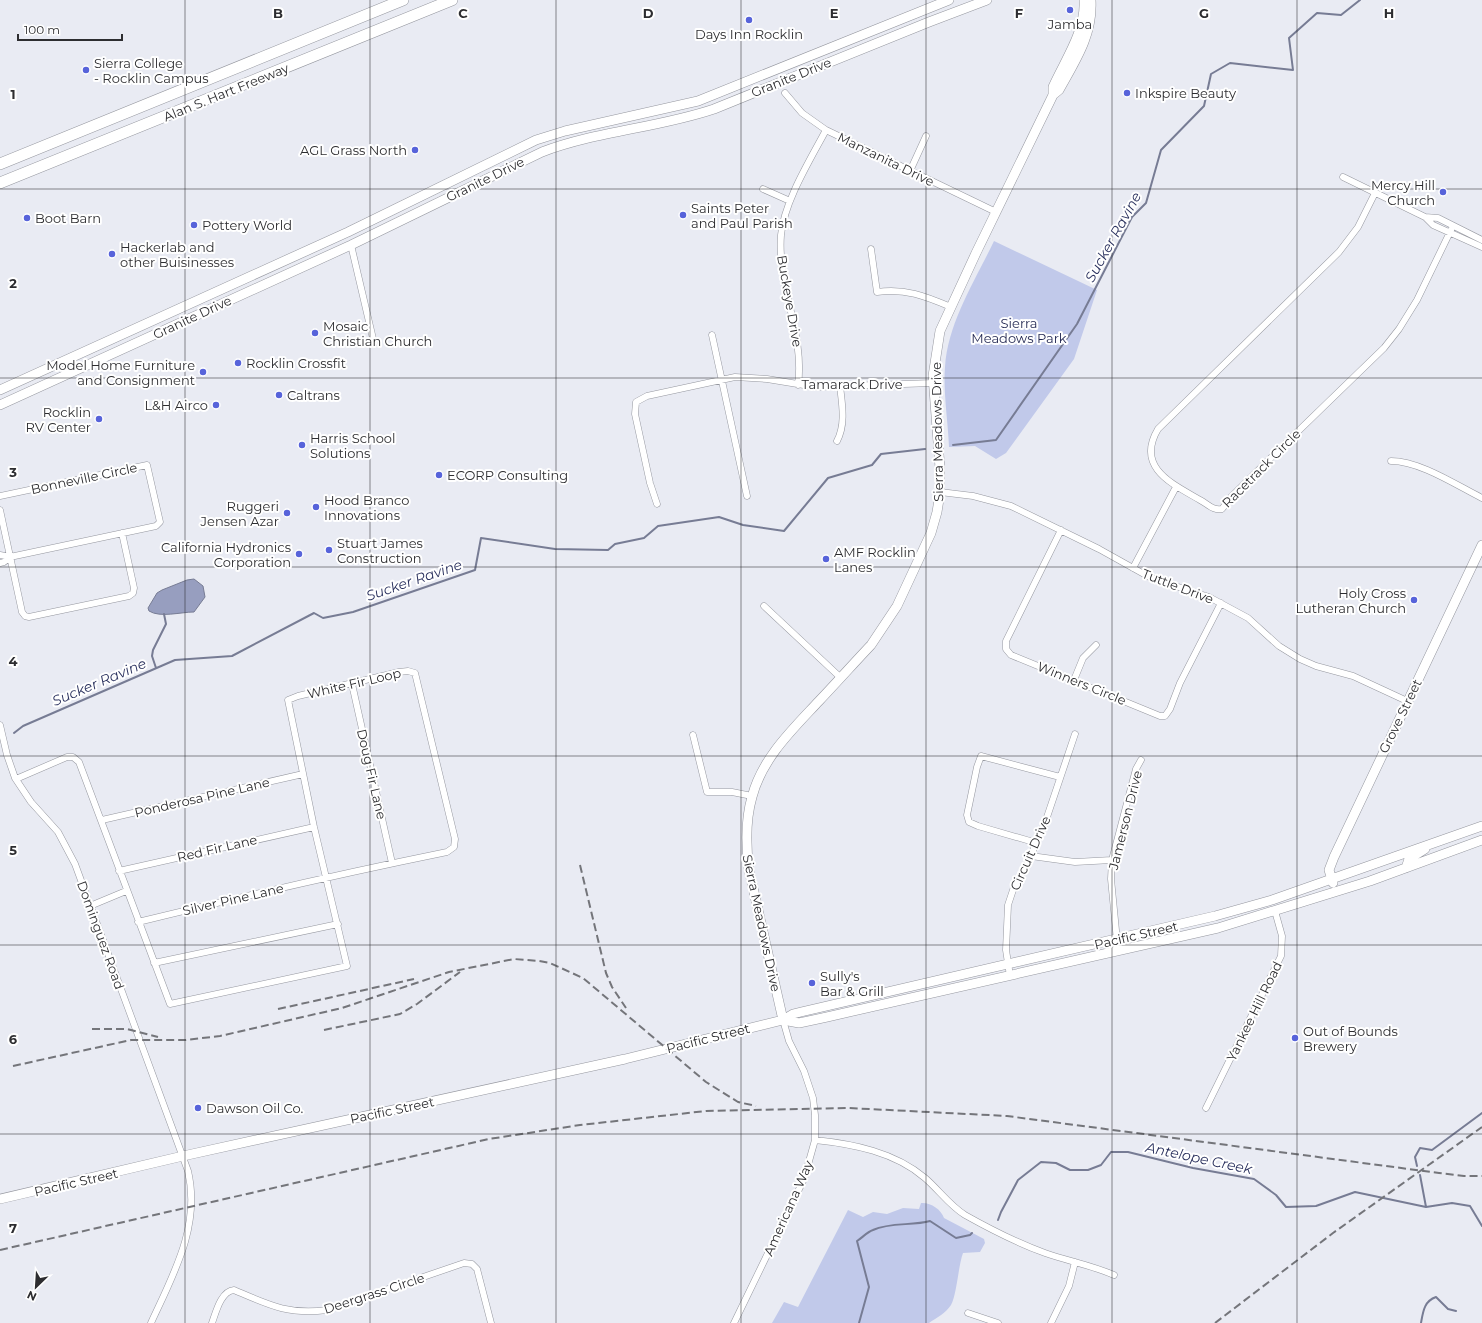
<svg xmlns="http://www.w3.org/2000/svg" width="1482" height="1323" viewBox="0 0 1482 1323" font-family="Montserrat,sans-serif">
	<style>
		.green { fill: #c1c9ea }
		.water { fill: #979ebf; stroke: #777c94 }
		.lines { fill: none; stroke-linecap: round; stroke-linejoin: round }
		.stream { stroke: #777c94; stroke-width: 2 }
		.street-casing { stroke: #95979f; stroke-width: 7 }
		.secondary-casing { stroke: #95979f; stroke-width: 10 }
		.highway-casing { stroke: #95979f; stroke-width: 12 }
		.street { stroke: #fff; stroke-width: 6 }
		.secondary { stroke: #fff; stroke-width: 9 }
		.highway { stroke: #fff; stroke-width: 11 }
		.rail { stroke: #74757a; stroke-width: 2; stroke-dasharray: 8 4; stroke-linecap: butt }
		.grid { fill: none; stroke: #2d2d30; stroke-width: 1; stroke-opacity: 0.55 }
		.poi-dot { fill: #5763da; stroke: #fff; stroke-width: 1.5 }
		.labels { text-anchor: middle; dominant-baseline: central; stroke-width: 4; stroke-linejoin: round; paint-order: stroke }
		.poi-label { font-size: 13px; fill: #2d2d30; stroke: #fff; text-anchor: start }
		.street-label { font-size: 13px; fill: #2d2d30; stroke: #fff }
		.park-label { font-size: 13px; fill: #1f244f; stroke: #fff }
		.water-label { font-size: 14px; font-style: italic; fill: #2a315e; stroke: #fff }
		.grid-label { font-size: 13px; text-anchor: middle; font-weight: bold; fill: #2d2d30; stroke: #fff; stroke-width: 4; stroke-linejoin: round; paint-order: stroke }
	</style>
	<rect width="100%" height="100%" fill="#e9ebf3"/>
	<path class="green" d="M994,241L1097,290L1074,359L1006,453L996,459L975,446L949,447C948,422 943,391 945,367C948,322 975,281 994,241Z
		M921,1203C930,1202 941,1209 944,1218L984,1239L985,1243L980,1252L963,1253C958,1267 957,1294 951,1305C946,1313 936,1318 929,1323H772L784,1302L798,1307L848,1210L863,1217L873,1212L887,1214L903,1208L919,1209Z"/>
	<path class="water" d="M194,579L203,586L205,597L194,612C181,612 160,618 149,611L148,608L157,593L162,590L187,580Z"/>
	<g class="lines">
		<path class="stream" d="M953,445L996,440L1077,324L1132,217L1146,203L1161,150L1204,106L1211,74L1230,63L1293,70L1289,38L1317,13L1341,15L1360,0
			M156,668L152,656L153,650L166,624L164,614
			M14,733L23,726L175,660L232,656L314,613L323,618L353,612L475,570L481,538L555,549L608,550L615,544L644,538L658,526L719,517L743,525L784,531L828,478L872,465L881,454L925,449
			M1417,1166L1415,1157L1420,1148L1432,1150L1482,1113
			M1420,1175L1426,1207
			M998,1220L1001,1212L1018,1180L1041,1162L1056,1163L1070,1170H1088L1101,1165L1111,1152H1128L1193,1168L1254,1179L1276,1195L1286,1207L1316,1206L1355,1192L1426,1207L1452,1203L1470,1206L1482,1226
			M859,1323L869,1287L857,1241C862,1238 867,1232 873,1230C890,1222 912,1226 930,1221L956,1238L970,1235L972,1233
			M1421,1323C1423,1312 1424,1301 1436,1297L1448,1309L1456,1311"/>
		<g class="street-casing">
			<path id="street" d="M785,93L802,113L826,130L996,212
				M910,171L926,136
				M1343,177L1425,217L1433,225L1482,247
				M763,189L790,201
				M1375,193L1358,227L1339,252L1158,429C1135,468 1173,484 1200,500C1208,504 1213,511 1222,509L1231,497L1288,441L1384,348L1399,329L1417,300L1451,230
				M1425,217L1438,218L1482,240
				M351,245L374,343
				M871,249L877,292C905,288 925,296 951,307
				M712,335L747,496
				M798,385C805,334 777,286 781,235C784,202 810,160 826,130
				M837,441C846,424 842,404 840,386
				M1391,461C1420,461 1456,485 1482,498
				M940,492L973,496L1011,506L1099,549L1151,578L1209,597L1248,618L1279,646L1300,659L1316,666L1353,676L1407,701
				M0,496L147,465L160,522L156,526L10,557L4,562L0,563
				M657,504L650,483L635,414L636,402L647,396L735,377L767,379L816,387L933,383
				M0,510L22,612L25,616L29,617L129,596L133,593L134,588L122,533
				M1061,530L1006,641V649L1011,655L1160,716H1165L1170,709L1180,683L1221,603
				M0,555L10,557
				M1133,568L1176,487
				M764,606L841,678
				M1074,680L1083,658L1096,645
				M352,684L392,863
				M0,725L7,755L15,778L31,802L58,832L75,864L188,1171C201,1226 173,1275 151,1323
				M693,735L707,792H732L752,796
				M16,779L67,757H73L79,762L170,1004L347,966L314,827L288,700L298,696L399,672L408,671L415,673L455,839L454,847L447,852C344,873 240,897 138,922
				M102,820L303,774
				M1037,843L978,826L969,822L967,815L977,767L981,756L1060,777
				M1031,856L1075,862L1112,860
				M119,871L314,827
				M90,906L126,891
				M1118,951L1111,879L1112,860L1136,769L1141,760
				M154,963L338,924
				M1010,976L1006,950L1008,905L1013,890L1027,864L1045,823L1075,734
				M1206,1108L1281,956L1282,936L1275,911
				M815,1140C853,1144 895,1152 925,1178C938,1189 950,1206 965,1215C990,1229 1017,1243 1045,1253C1068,1261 1091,1265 1114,1275
				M968,1313L998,1323
				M212,1323C216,1312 221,1291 234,1290C269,1305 288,1315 327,1310L464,1263L472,1264L477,1269L491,1323
				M734,1323L804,1179L815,1140V1115L813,1098L804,1071L789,1041L783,1020
				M1051,1323L1069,1286L1075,1262"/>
		</g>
		<g class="secondary-casing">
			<path id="secondary" d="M1053,95V87C1065,60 1086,31 1084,0
				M0,390L348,232L536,140L565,131L698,101L949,0
				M0,405L351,245L542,152C597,131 658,128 714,109L929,22L987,0
				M1406,868L1409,859L1425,849
				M1333,883L1329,870L1334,857L1482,545
				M783,1020L749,870C746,846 745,821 752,797C762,758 793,729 819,701C837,682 854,663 871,645L897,606L931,533L937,512L940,493V468L933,376L940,331L976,253L1053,95L1059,90C1075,61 1093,35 1091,0
				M783,1020L799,1023L827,1017L1218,928L1370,881L1482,840
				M0,1199L183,1156L625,1059L783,1020L793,1014L801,1012L1215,916L1272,900L1482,826"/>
		</g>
		<g class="highway-casing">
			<path id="highway" d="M0,164L403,0
				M0,183L452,0"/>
		</g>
		<use href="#street" class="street"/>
		<use href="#secondary" class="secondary"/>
		<use href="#highway" class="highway"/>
		<path class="rail" d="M580,865L606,973L612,987L626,1008
			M278,1009L414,979
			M92,1029H127L158,1037
			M324,1030L400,1014L417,1004L460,972
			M13,1066L131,1040H186L220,1036L342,1008L449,972L514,959L539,961L550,963L583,978L706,1082L738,1102L756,1106
			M0,1250L489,1139L580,1125L706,1111L849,1108L1007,1116L1439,1173L1464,1176H1482
			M1215,1323L1333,1233L1482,1127"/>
	</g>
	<path class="grid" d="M185,0V1323M370,0V1323M556,0V1323M741,0V1323M926,0V1323M1112,0V1323M1297,0V1323M0,189H1482M0,378H1482M0,567H1482M0,756H1482M0,945H1482M0,1134H1482"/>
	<g class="poi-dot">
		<circle cx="1070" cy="10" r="4"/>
		<circle cx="749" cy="20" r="4"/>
		<circle cx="86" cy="70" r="4"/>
		<circle cx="1127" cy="93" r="4"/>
		<circle cx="415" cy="150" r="4"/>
		<circle cx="1443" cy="192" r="4"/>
		<circle cx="683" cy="215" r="4"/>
		<circle cx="27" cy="218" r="4"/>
		<circle cx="194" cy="225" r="4"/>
		<circle cx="112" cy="254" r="4"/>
		<circle cx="315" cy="333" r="4"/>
		<circle cx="238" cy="363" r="4"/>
		<circle cx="203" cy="372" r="4"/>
		<circle cx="279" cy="395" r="4"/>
		<circle cx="216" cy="405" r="4"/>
		<circle cx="99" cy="419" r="4"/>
		<circle cx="302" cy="445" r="4"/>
		<circle cx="439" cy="475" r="4"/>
		<circle cx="316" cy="507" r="4"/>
		<circle cx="287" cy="513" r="4"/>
		<circle cx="329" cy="550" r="4"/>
		<circle cx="299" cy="554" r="4"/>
		<circle cx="826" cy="559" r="4"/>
		<circle cx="1414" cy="600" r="4"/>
		<circle cx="812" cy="983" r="4"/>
		<circle cx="1295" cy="1038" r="4"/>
		<circle cx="198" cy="1108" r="4"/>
	</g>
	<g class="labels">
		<g class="poi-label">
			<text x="1070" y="24" text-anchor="middle">Jamba</text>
			<text x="749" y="34" text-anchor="middle">Days Inn Rocklin</text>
			<text x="94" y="63">Sierra College<tspan x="94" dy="15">- Rocklin Campus</tspan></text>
			<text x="1135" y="93">Inkspire Beauty</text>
			<text x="407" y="150" text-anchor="end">AGL Grass North</text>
			<text x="1435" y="185" text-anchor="end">Mercy Hill<tspan x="1435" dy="15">Church</tspan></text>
			<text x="691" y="208">Saints Peter<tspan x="691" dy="15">and Paul Parish</tspan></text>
			<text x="35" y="218">Boot Barn</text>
			<text x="202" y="225">Pottery World</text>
			<text x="120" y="247">Hackerlab and<tspan x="120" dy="15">other Buisinesses</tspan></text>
			<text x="323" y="326">Mosaic<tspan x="323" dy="15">Christian Church</tspan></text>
			<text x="246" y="363">Rocklin Crossfit</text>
			<text x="195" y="365" text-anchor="end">Model Home Furniture<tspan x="195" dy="15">and Consignment</tspan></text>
			<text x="287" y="395">Caltrans</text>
			<text x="208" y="405" text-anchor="end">L&amp;H Airco</text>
			<text x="91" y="412" text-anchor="end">Rocklin<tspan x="91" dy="15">RV Center</tspan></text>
			<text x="310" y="438">Harris School<tspan x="310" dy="15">Solutions</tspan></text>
			<text x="447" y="475">ECORP Consulting</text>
			<text x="324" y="500">Hood Branco<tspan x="324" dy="15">Innovations</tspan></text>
			<text x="279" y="506" text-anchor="end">Ruggeri<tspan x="279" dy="15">Jensen Azar</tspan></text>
			<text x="337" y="543">Stuart James<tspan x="337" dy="15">Construction</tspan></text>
			<text x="291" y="547" text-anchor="end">California Hydronics<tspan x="291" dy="15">Corporation</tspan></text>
			<text x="834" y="552">AMF Rocklin<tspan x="834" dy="15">Lanes</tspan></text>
			<text x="1406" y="593" text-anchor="end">Holy Cross<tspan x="1406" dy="15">Lutheran Church</tspan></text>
			<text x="820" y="976">Sully's<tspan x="820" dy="15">Bar &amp; Grill</tspan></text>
			<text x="1303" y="1031">Out of Bounds<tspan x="1303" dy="15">Brewery</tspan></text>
			<text x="206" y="1108">Dawson Oil Co.</text>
		</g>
		<g class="street-label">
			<text transform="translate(791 77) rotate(-22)">Granite Drive</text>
			<text transform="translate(226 92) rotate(-22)">Alan S. Hart Freeway</text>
			<text transform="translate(886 159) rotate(26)">Manzanita Drive</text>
			<text transform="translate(485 179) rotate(-26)">Granite Drive</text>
			<text transform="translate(790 301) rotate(80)">Buckeye Drive</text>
			<text transform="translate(192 317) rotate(-25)">Granite Drive</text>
			<text x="852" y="384">Tamarack Drive</text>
			<text transform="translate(937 432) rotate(-91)">Sierra Meadows Drive</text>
			<text transform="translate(1261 468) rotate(-45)">Racetrack Circle</text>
			<text transform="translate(84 478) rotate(-12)">Bonneville Circle</text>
			<text transform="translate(1178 586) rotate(21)">Tuttle Drive</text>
			<text transform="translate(354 683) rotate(-13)">White Fir Loop</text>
			<text transform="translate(1082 683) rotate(22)">Winners Circle</text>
			<text transform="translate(1400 716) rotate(-64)">Grove Street</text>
			<text transform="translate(372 774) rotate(77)">Doug Fir Lane</text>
			<text transform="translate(202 797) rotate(-13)">Ponderosa Pine Lane</text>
			<text transform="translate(1125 820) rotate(-76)">Jamerson Drive</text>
			<text transform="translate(217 848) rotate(-13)">Red Fir Lane</text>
			<text transform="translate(1030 853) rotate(-66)">Circuit Drive</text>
			<text transform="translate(233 899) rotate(-13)">Silver Pine Lane</text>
			<text transform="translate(762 923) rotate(78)">Sierra Meadows Drive</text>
			<text transform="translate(101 935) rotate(70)">Dominguez Road</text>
			<text transform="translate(1136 935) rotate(-13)">Pacific Street</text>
			<text transform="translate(1254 1011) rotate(-64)">Yankee Hill Road</text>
			<text transform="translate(708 1038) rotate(-14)">Pacific Street</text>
			<text transform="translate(392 1110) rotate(-12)">Pacific Street</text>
			<text transform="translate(76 1182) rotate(-13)">Pacific Street</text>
			<text transform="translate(788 1208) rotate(-66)">Americana Way</text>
			<text transform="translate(374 1293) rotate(-18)">Deergrass Circle</text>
		</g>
		<g class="park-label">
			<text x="1019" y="323">Sierra<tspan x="1019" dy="15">Meadows Park</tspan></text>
		</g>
		<g class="water-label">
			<text transform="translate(1113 237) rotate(-61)">Sucker Ravine</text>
			<text transform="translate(414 580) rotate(-19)">Sucker Ravine</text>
			<text transform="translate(99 682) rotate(-23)">Sucker Ravine</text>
			<text transform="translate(1199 1158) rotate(12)">Antelope Creek</text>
		</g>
	</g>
	<g class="grid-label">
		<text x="278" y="18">B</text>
		<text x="463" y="18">C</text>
		<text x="648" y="18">D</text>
		<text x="834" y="18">E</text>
		<text x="1019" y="18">F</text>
		<text x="1204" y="18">G</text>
		<text x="1389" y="18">H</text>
		<text x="13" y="99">1</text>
		<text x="13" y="288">2</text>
		<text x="13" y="477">3</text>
		<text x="13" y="666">4</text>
		<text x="13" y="855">5</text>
		<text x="13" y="1044">6</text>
		<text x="13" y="1233">7</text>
	</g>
	<g transform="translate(36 1287) rotate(205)" stroke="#ffffff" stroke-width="3" paint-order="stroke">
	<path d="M0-3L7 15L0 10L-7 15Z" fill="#2d2d30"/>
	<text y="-6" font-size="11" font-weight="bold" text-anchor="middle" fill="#2d2d30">N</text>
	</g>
	<path d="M18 34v6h104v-6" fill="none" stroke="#2d2d30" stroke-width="2"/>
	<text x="24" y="34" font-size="12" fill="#2d2d30" stroke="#ffffff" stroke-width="3" paint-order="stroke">100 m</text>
</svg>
